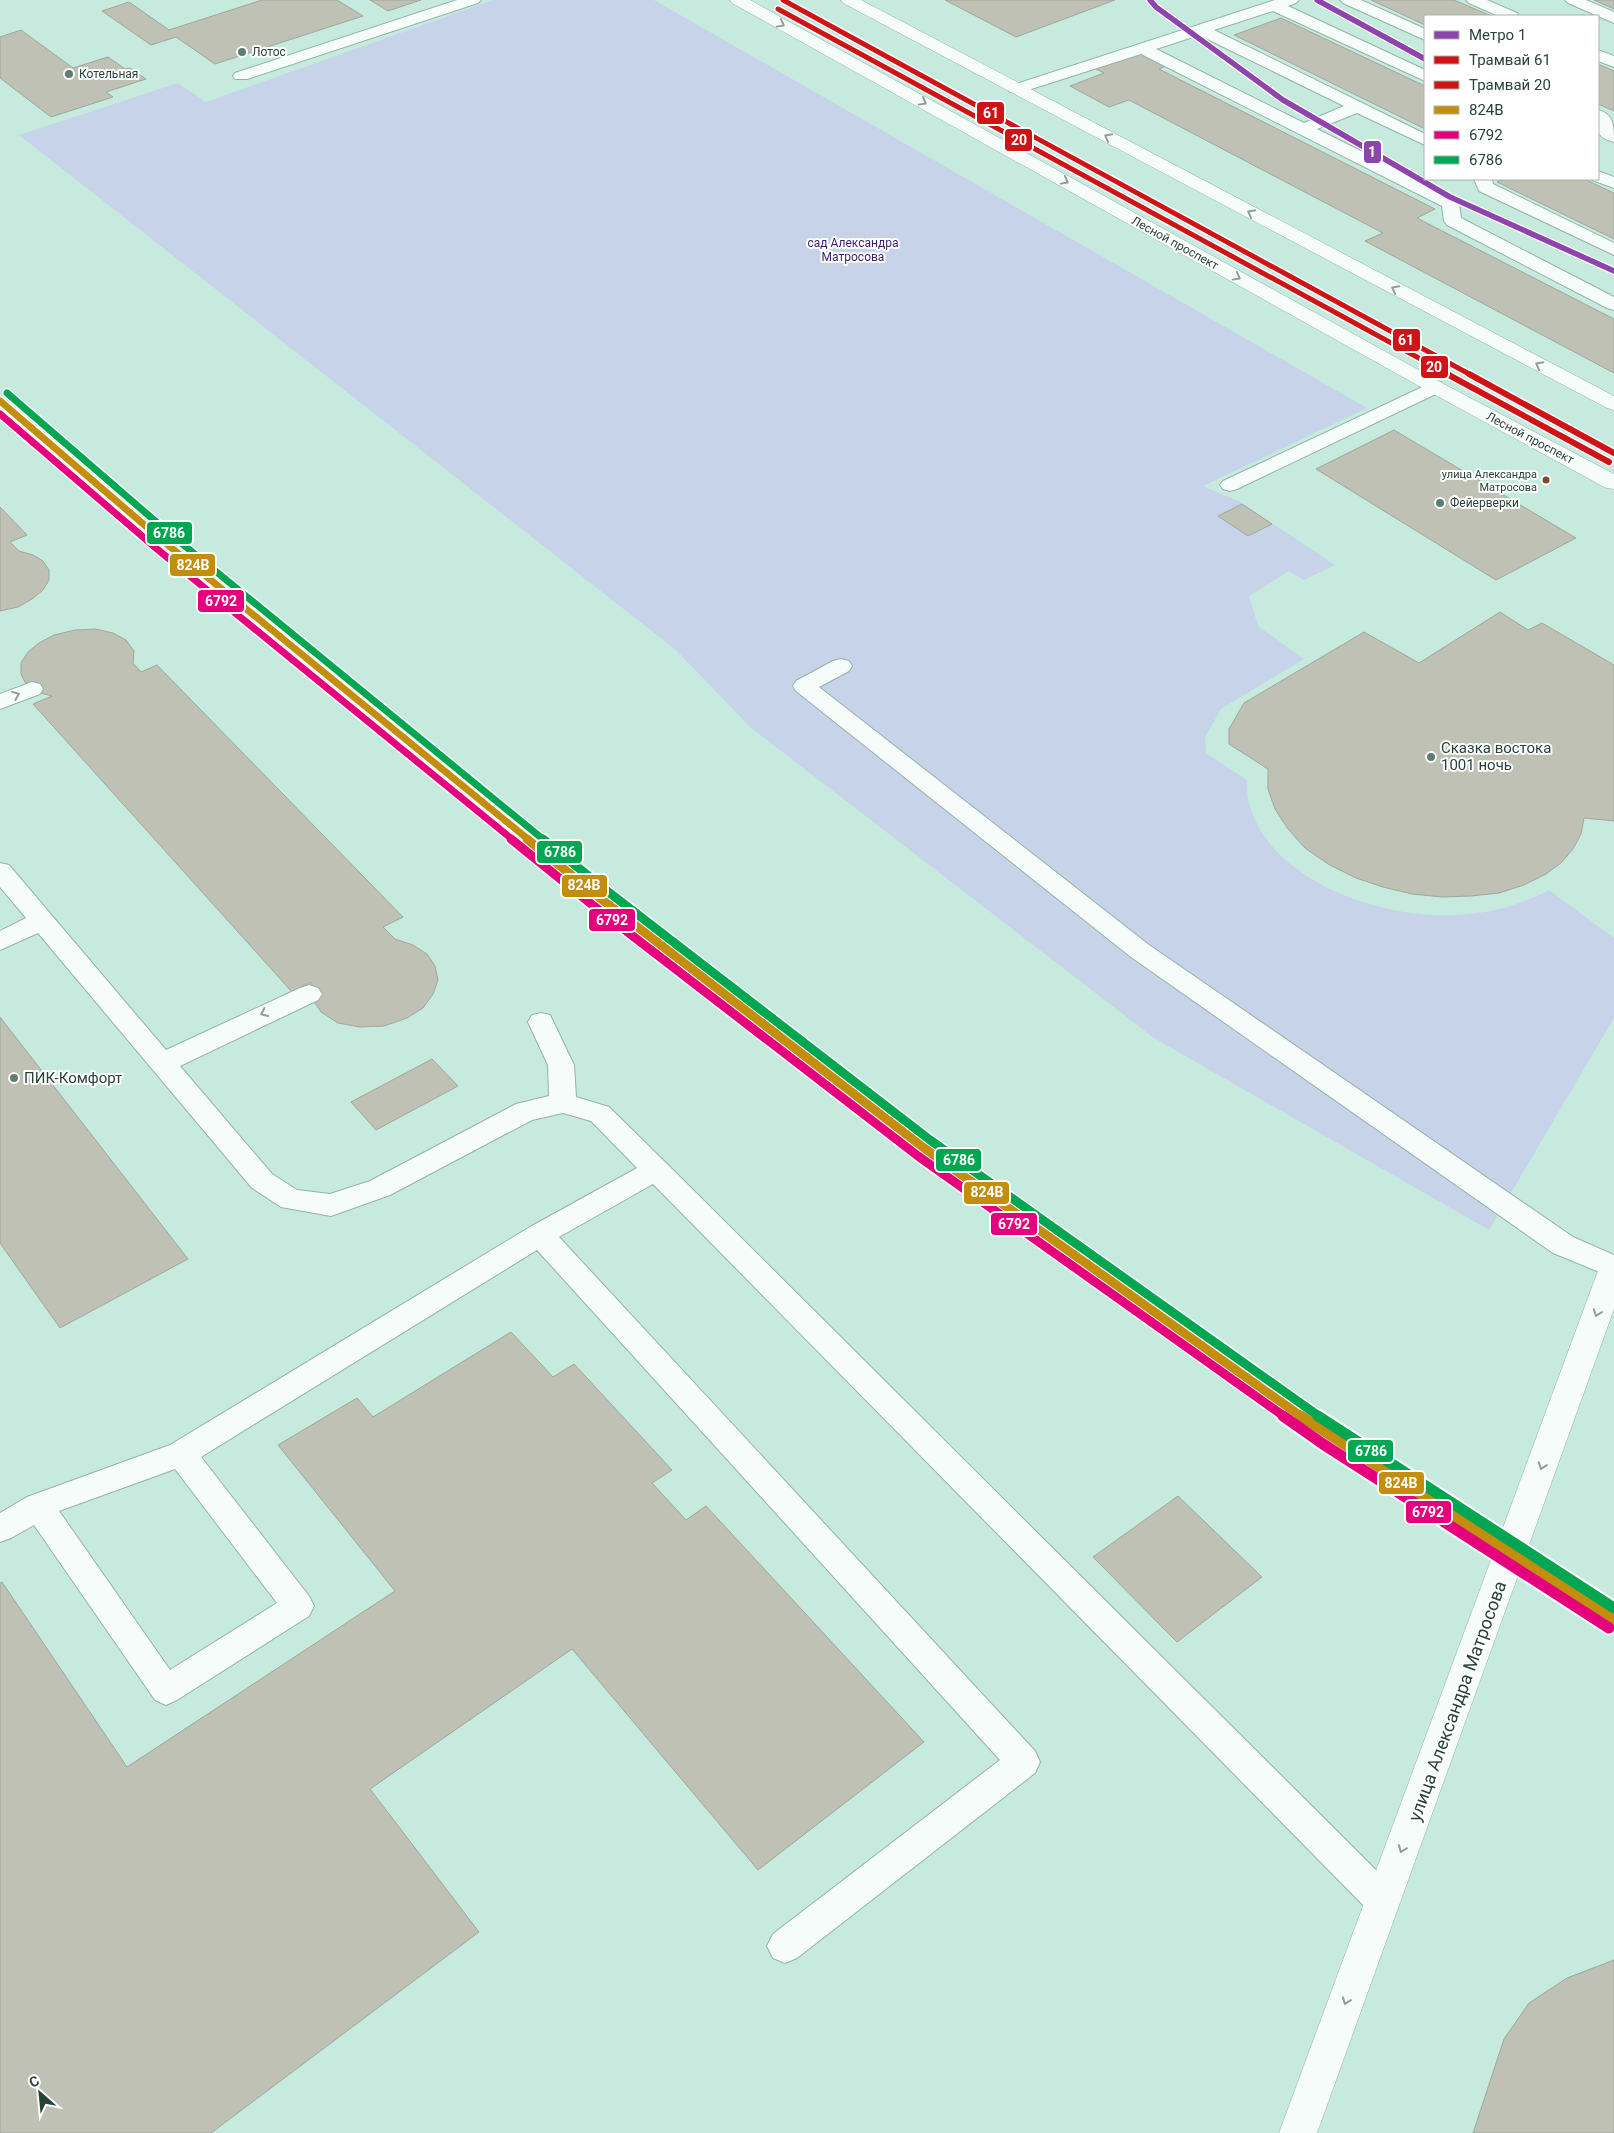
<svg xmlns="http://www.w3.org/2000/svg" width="1614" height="2133" viewBox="0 0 1614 2133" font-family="Roboto,sans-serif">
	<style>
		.green { fill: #c7d3e9 }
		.building { fill: #bec1b4; stroke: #a0a79d }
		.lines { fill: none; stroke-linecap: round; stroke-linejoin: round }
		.service-casing { stroke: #95b2a9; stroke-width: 2 }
		.tertiary-casing { stroke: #95b2a9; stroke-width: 1 }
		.secondary-casing { stroke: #95b2a9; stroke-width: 1 }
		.service { fill: #f6fcfa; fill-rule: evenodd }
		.tertiary { fill: #f6fcfa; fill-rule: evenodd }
		.secondary { fill: #f6fcfa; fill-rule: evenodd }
		.rail-1-far2-casing { stroke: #fff; stroke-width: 10 }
		.rail-1-far1-casing { stroke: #fff; stroke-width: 12 }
		.rail-1-casing { stroke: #fff; stroke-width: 15 }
		.rail-2-far2-casing { stroke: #fff; stroke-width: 10 }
		.rail-2-far1-casing { stroke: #fff; stroke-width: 12 }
		.rail-2-casing { stroke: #fff; stroke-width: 15 }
		.rail-3-far2-casing { stroke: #fff; stroke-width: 10 }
		.rail-3-far1-casing { stroke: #fff; stroke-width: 12 }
		.rail-3-casing { stroke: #fff; stroke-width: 15 }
		.rail-1-far2 { stroke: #c38d0e; stroke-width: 7 }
		.rail-1-far1 { stroke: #c38d0e; stroke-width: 9 }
		.rail-1 { stroke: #c38d0e; stroke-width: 11 }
		.rail-2-far2 { stroke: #e5007d; stroke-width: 7 }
		.rail-2-far1 { stroke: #e5007d; stroke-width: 9 }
		.rail-2 { stroke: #e5007d; stroke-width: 11 }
		.rail-3-far2 { stroke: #00a651; stroke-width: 7 }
		.rail-3-far1 { stroke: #00a651; stroke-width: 9 }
		.rail-3 { stroke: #00a651; stroke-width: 11 }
		.tram-1-far1-casing { stroke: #fff; stroke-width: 8 }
		.tram-1-casing { stroke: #fff; stroke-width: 9 }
		.tram-2-far1-casing { stroke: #fff; stroke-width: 8 }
		.tram-2-casing { stroke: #fff; stroke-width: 9 }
		.tram-1-far1 { stroke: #ce1417; stroke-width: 5 }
		.tram-1 { stroke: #ce1417; stroke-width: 6 }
		.tram-2-far1 { stroke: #ce1417; stroke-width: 5 }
		.tram-2 { stroke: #ce1417; stroke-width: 6 }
		.metro-1-casing { stroke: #fff; stroke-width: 8 }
		.metro-1 { stroke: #8e44ad; stroke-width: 5.5 }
		.oneway { stroke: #8f9f9a }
		.poi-dot { fill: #5f7d73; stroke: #fff; stroke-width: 2 }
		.bus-dot { fill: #7a4b2a; stroke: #fff; stroke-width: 2 }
		.labels { text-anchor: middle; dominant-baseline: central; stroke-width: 4; stroke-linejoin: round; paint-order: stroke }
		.far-bus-label { font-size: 11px; fill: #28423a; stroke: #fff; text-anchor: end }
		.far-poi-label { font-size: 12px; fill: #28423a; stroke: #fff; text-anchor: start }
		.far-park-label { font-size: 12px; fill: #371f6d; stroke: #fff }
		.far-street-label { font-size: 12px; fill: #28423a; stroke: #fff }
		.poi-label { font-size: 15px; fill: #28423a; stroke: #fff; text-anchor: start }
		.near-street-label { font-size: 18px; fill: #28423a; stroke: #fff }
		.line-badge { stroke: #fff; stroke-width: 2 }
		.badge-label { font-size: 14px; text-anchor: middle; font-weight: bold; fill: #fff }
	</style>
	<rect width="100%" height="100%" fill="#c6eade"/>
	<path class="green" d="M493,0H654L1367,408L1203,486L1240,502L1335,565L1304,580L1289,571L1249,596L1258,626L1304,659L1221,709L1205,737L1206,753L1247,780C1247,787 1247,796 1249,803C1271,886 1393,923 1470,914C1499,911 1524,903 1549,890L1614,938V1018L1489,1230L1154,1038L750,727L676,650L19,135L178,83L206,102Z"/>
	<path class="building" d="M262,0H337L363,16L215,64L176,37L151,45L102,11L129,2L169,30Z
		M370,0H421L388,11Z
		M945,0H1115L1016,37Z
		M1371,0H1454L1491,16H1425V25Z
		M1594,0H1614V9L1603,4Z
		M1281,18L1425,86V129L1234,35Z
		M21,30L73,68L108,57L125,69L130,68L146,79L106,92L113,97L51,117L0,78V37Z
		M1139,52L1166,66L1159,69L1435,209L1417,218L1614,319V373L1365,241L1383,233L1129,100L1109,107L1070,86L1104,73L1096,69Z
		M1598,64L1614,71V111L1598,104Z
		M1503,179H1584L1614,193V239L1497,182Z
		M1394,430L1576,538L1496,580L1316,469Z
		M1242,504L1272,524L1248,536L1218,516Z
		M0,507L27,535L10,542L19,551L33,555L43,561L49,570V580L43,590L32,599L18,607L0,611Z
		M1500,612L1528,630L1542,623L1614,665V821L1584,818L1581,834L1573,849L1561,863L1546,874L1524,885L1499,893L1471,896L1442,897L1412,894L1383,887L1356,878L1328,864L1305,848L1288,829L1275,809L1268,789V769L1229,744V729L1244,703L1364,632L1419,663Z
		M95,629L113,633L126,640L134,651L133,663L141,672L157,665L403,917L383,927L395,939L413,945L427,954L435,966L438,980L433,994L423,1008L407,1018L384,1026L360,1027L338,1023L321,1012L309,994L311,982L292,992L33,704L52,696L37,692L26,684L21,674V663L28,652L39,643L54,635L75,630Z
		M0,1017L188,1259L60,1328L0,1243Z
		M432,1059L458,1086L376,1130L351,1102Z
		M511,1332L553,1377L574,1364L672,1470L652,1483L686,1520L706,1506L924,1742L758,1870L572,1649L370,1789L479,1932L211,2133H0V1583L2,1582L127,1767L395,1591L278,1445L357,1398L373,1417Z
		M1178,1496L1262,1577L1177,1642L1093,1557Z
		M1614,1960V2133H1473L1504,2039L1529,2003L1567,1978Z"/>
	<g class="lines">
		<g class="service-casing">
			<path id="service" d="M457,0H481L478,3L247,79H235L233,76L235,73Z
				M1275,0H1299L1296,3L1288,6L1425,70V81L1273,11L1214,30L1425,134V145L1357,113L1317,129L1456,199L1459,203L1461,218L1614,297V310L1607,308L1447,225L1444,221L1442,206L1141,54L1022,92H1010L1008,89L1010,86ZM1199,35L1344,106L1304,123L1156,49Z
				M1340,0H1361L1425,29V40L1343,3Z
				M1466,0H1487L1517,13L1519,16H1498L1469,3Z
				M1565,0H1586L1614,12V23L1568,3Z
				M1598,50L1614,56V67L1598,61Z
				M1598,110C1614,114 1614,126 1614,142C1594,137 1597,128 1598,110Z
				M1598,171L1614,177V188L1592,180L1598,179Z
				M1474,179H1492L1493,184L1614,243V255L1479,191Z
				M1435,381L1442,383L1445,387L1442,391L1237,489L1230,491L1223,489L1220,485L1223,481Z
				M841,659L849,661L852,666L849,671L819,687L1149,945L1573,1237L1614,1255V1278L1553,1253L1131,957L796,691L793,686L796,681L833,661Z
				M32,682L40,684L43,689L40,694L0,709V694Z
				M0,863L9,865L166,1050L300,988L309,985L318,988L322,994L318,1000L180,1066L272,1174L297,1190L330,1194L370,1181L516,1104L549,1096L548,1065L528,1022L532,1015L541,1013L550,1015L574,1065L576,1097L609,1107L666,1163L1394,1888L1399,1900L1394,1912L1382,1917L1370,1912L653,1184L559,1237L1035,1751L1040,1762L1035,1773L797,1958L785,1963L773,1958L767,1946L773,1934L1000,1760L537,1250L201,1457L309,1596L314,1606L309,1616L177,1700L166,1705L155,1700L34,1525L11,1538L0,1542V1513L27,1497L170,1445L530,1227L637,1168L591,1121L563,1113L532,1120L390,1195L331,1216L281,1207L252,1188L38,933L0,950V931L26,918L0,887ZM175,1469L277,1603L170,1670L59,1511Z"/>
		</g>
		<g class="tertiary-casing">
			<path id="tertiary" d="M1614,1256V1309L1317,2133H1279L1599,1268L1604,1260Z"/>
		</g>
		<g class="secondary-casing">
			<path id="secondary" d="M730,0H750L1442,383L1614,474V489L1606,488L1428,391L732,3Z
				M841,0H861L1614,396V410L1607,408L843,3Z"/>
		</g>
		<use href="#service" class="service"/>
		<use href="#tertiary" class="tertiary"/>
		<use href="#secondary" class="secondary"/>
		<g class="rail-1-far2-casing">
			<path id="rail-1-far2" d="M0,401L163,541L529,840"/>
		</g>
		<g class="rail-1-far1-casing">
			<path id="rail-1-far1" d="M527,839L596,895L924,1148L1302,1417"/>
		</g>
		<g class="rail-1-casing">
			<path id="rail-1" d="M1301,1416L1614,1620"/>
		</g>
		<g class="rail-2-far2-casing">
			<path id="rail-2-far2" d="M0,414L157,549L513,840"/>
		</g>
		<g class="rail-2-far1-casing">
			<path id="rail-2-far1" d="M511,839L590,903L918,1156L1285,1417"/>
		</g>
		<g class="rail-2-casing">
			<path id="rail-2" d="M1283,1416L1323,1444L1609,1628"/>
		</g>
		<g class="rail-3-far2-casing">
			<path id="rail-3-far2" d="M7,393L169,533L544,840"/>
		</g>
		<g class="rail-3-far1-casing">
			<path id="rail-3-far1" d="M543,839L602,887L930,1140L1320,1417"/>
		</g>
		<g class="rail-3-casing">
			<path id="rail-3" d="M1318,1416L1614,1608"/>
		</g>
		<use href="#rail-1-far2" class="rail-1-far2"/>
		<use href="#rail-1-far1" class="rail-1-far1"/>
		<use href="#rail-1" class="rail-1"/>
		<use href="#rail-2-far2" class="rail-2-far2"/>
		<use href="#rail-2-far1" class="rail-2-far1"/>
		<use href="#rail-2" class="rail-2"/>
		<use href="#rail-3-far2" class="rail-3-far2"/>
		<use href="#rail-3-far1" class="rail-3-far1"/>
		<use href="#rail-3" class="rail-3"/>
		<g class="tram-1-far1-casing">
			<path id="tram-1-far1" d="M783,0L1471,375"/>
		</g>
		<g class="tram-1-casing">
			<path id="tram-1" d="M1469,374L1614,453"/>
		</g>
		<g class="tram-2-far1-casing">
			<path id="tram-2-far1" d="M778,9L1450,375"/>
		</g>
		<g class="tram-2-casing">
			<path id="tram-2" d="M1447,374L1609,462"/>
		</g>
		<use href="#tram-1-far1" class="tram-1-far1"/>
		<use href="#tram-1" class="tram-1"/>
		<use href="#tram-2-far1" class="tram-2-far1"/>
		<use href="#tram-2" class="tram-2"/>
		<g class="metro-1-casing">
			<path id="metro-1" d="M1150,0L1156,7L1283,100L1450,197L1614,271
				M1317,0L1425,59"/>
		</g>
		<use href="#metro-1" class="metro-1"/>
	</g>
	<defs><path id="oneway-chevron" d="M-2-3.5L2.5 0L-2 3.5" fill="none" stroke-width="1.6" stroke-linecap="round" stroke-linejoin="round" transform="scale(1.25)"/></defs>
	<g class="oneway">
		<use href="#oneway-chevron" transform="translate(781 24) rotate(29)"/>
		<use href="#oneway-chevron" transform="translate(923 102) rotate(29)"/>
		<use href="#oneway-chevron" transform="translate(1108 137) rotate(-152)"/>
		<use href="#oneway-chevron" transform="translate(1065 181) rotate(29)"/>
		<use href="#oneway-chevron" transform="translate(1251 213) rotate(-152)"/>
		<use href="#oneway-chevron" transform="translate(1237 277) rotate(29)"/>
		<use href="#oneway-chevron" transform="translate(1395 289) rotate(-152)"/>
		<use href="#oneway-chevron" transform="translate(1539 365) rotate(-152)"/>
		<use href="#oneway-chevron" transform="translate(16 695) rotate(-22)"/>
		<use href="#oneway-chevron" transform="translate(264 1013) rotate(155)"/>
		<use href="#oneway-chevron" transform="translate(1597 1313) rotate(110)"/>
		<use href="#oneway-chevron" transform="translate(1542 1466) rotate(110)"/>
		<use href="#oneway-chevron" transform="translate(1402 1849) rotate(111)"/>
		<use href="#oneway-chevron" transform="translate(1346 2001) rotate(110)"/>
	</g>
	<g class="poi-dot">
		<circle cx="242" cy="52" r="5"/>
		<circle cx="69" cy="74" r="5"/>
		<circle cx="1440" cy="503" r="5"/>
		<circle cx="1431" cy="757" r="5"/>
		<circle cx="14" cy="1078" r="5"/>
	</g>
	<circle class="bus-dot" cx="1546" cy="480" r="4.5"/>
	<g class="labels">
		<g class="far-bus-label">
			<text x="1537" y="474">улица Александра<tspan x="1537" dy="13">Матросова</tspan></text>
		</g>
		<g class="far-poi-label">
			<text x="252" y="52">Лотос</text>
			<text x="79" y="74">Котельная</text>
			<text x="1450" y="503">Фейерверки</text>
		</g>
		<g class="far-park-label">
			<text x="853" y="243">cад Александра<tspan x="853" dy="14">Матросова</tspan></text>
		</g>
		<g class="far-street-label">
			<text transform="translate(1175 243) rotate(29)">Лесной проспект</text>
			<text transform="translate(1530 438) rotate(28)">Лесной проспект</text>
		</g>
		<g class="poi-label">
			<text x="1441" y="748">Сказка востока<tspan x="1441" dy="17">1001 ночь</tspan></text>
			<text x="24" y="1078">ПИК-Комфорт</text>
		</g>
		<g class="near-street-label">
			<text transform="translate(1457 1701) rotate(-70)">улица Александра Матросова</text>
		</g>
	</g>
	<g class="line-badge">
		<rect x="976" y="101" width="29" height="24" rx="5" fill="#ce1417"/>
		<rect x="1004" y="128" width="29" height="24" rx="5" fill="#ce1417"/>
		<rect x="1363" y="140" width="19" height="24" rx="5" fill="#8e44ad"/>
		<rect x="1392" y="328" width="29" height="24" rx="5" fill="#ce1417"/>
		<rect x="1420" y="355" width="29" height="24" rx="5" fill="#ce1417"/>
		<rect x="146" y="521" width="47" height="24" rx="5" fill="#00a651"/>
		<rect x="169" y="553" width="47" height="24" rx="5" fill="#c38d0e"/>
		<rect x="197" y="589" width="48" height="24" rx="5" fill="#e5007d"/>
		<rect x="536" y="840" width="47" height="24" rx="5" fill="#00a651"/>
		<rect x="561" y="874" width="47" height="24" rx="5" fill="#c38d0e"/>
		<rect x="588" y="908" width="48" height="24" rx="5" fill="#e5007d"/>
		<rect x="935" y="1148" width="47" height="24" rx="5" fill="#00a651"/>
		<rect x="963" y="1181" width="47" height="24" rx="5" fill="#c38d0e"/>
		<rect x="990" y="1212" width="48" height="24" rx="5" fill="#e5007d"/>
		<rect x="1347" y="1439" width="47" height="24" rx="5" fill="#00a651"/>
		<rect x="1378" y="1471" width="47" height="24" rx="5" fill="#c38d0e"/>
		<rect x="1405" y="1500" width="47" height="24" rx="5" fill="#e5007d"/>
	</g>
	<g class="badge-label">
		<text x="991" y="118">61</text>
		<text x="1019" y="145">20</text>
		<text x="1372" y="157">1</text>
		<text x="1406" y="345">61</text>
		<text x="1434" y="372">20</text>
		<text x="169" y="538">6786</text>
		<text x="193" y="570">824В</text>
		<text x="221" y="606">6792</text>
		<text x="560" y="857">6786</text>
		<text x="584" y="890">824В</text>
		<text x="612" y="925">6792</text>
		<text x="959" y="1165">6786</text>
		<text x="987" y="1197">824В</text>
		<text x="1014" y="1229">6792</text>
		<text x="1371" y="1456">6786</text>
		<text x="1401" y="1488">824В</text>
		<text x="1428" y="1517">6792</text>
	</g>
	<rect x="1424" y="15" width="175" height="165" fill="#ffffff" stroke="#a9b3b0"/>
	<rect x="1434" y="31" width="25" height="8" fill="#8e44ad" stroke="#a9b3b0"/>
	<text x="1469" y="40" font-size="15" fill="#28423a">Метро 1</text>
	<rect x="1434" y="56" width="25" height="8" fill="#ce1417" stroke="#a9b3b0"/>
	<text x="1469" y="65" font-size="15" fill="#28423a">Трамвай 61</text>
	<rect x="1434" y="81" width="25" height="8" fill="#ce1417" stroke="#a9b3b0"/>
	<text x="1469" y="90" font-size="15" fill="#28423a">Трамвай 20</text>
	<rect x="1434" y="106" width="25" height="8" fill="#c38d0e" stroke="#a9b3b0"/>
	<text x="1469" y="115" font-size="15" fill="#28423a">824В</text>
	<rect x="1434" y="131" width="25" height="8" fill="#e5007d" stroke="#a9b3b0"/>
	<text x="1469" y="140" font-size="15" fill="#28423a">6792</text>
	<rect x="1434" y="156" width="25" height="8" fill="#00a651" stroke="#a9b3b0"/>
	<text x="1469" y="165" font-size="15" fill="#28423a">6786</text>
	<g transform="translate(40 2093) rotate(333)" stroke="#ffffff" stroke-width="4" paint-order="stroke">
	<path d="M0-4L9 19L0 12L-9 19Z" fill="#28423a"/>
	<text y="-8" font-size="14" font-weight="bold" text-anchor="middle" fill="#28423a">С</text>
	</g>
</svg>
